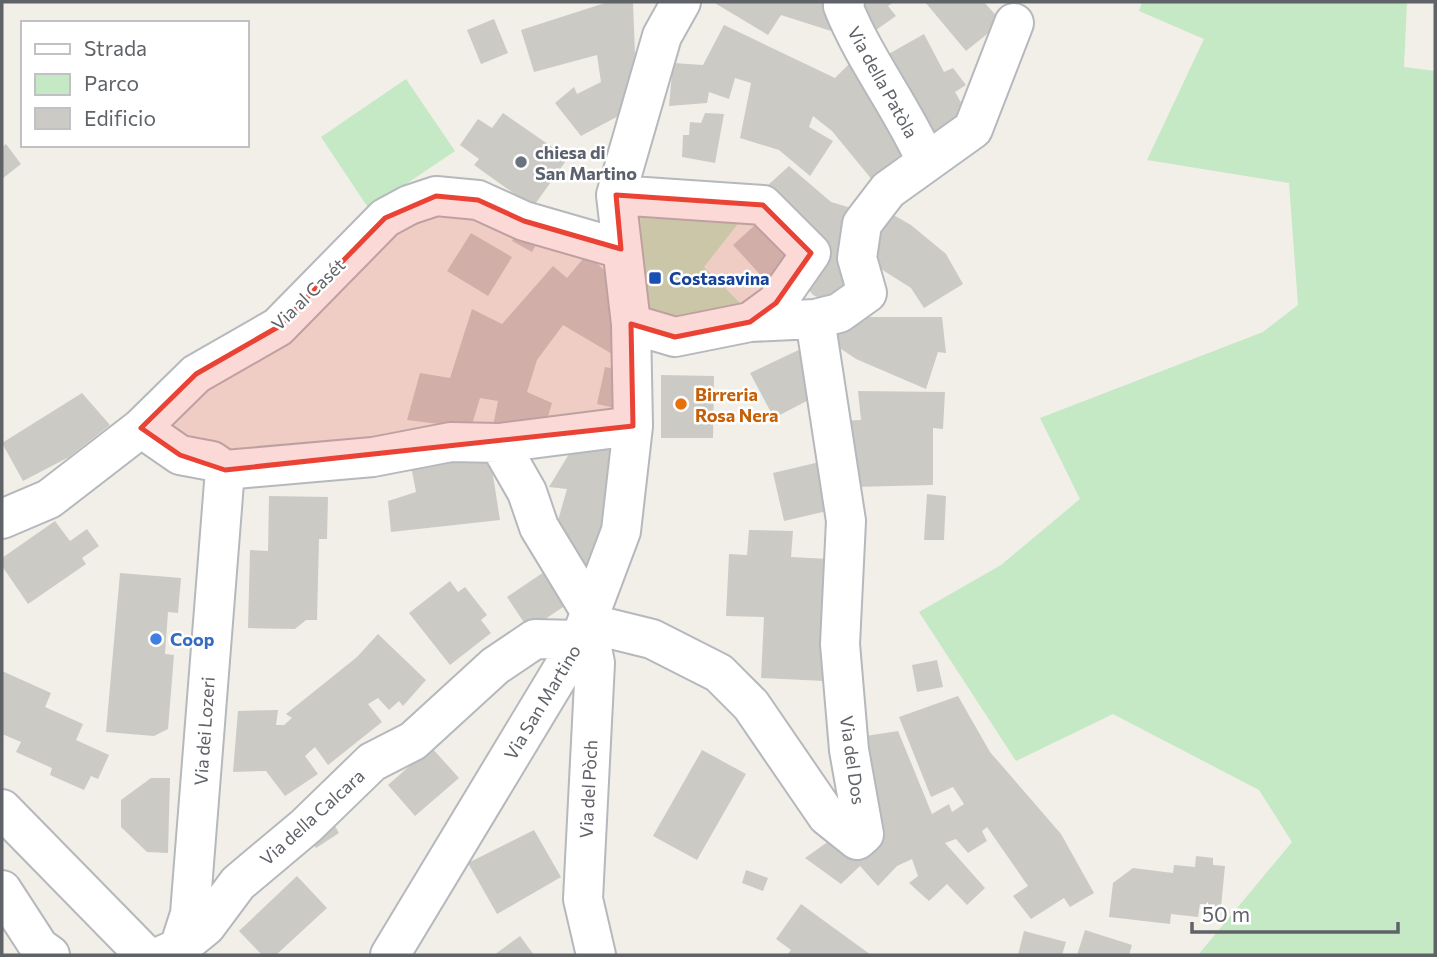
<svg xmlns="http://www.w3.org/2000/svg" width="1437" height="957" viewBox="0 0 1437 957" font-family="Commissioner,sans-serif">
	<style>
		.green { fill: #c5e8c5 }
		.building { fill: #cccac5 }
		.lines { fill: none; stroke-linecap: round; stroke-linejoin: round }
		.minor-casing { stroke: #b5b8bc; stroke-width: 42 }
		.minor { stroke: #fff; stroke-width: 38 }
		.marked { fill: #ea4335; fill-opacity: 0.2; stroke: #ea4335; stroke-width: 5; stroke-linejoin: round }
		.worship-dot { fill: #6b7280; stroke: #fff; stroke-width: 2.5 }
		.transit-dot { fill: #1a4fb4; stroke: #fff; stroke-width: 2.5 }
		.food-dot { fill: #e8710a; stroke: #fff; stroke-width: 2.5 }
		.shop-dot { fill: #3f7fe0; stroke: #fff; stroke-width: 2.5 }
		.labels { text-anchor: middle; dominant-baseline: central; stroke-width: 5; stroke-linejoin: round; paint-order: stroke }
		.street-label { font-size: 18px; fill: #5f6368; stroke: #fff }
		.worship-label { font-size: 18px; font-weight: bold; fill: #5b616d; stroke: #fff; text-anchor: start }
		.transit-label { font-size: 18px; font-weight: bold; fill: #164399; stroke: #fff; text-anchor: start }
		.food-label { font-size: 18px; font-weight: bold; fill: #c56008; stroke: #fff; text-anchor: start }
		.shop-label { font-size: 18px; font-weight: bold; fill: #366cbe; stroke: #fff; text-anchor: start }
	</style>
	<rect width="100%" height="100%" fill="#f1efe8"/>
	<path class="green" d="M1142,2H1407L1404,67L1435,71V955H1198L1292,842L1259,790L1113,714L1016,761L919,612L1001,565L1080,499L1040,418L1263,332L1298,305L1289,183L1147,160L1204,39L1139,11Z
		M406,79L455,151L369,209L321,137Z
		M639,199L748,211L704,267L751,314L648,329Z"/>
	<path class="building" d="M608,2H633L637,106L581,136L555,103L574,87L577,94L601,82L597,55L534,72L521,30Z
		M713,2H836L831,31L781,15L768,35Z
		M855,2H894L888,6L896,16L863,39Z
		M925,2H984L1002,22L966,51Z
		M494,19L508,53L481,64L467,30Z
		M724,25L835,78L855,58L913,150L878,187L832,131L813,116L809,127L833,141L810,176L779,150L740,138L751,83L735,78L729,99L709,92L707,103L669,106L673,63L703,65Z
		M924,34L944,72L953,68L966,85L955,92L971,120L928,148L878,60Z
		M503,113L568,158L533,207L474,165L479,159L460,145L478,119L492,128Z
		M705,113L724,114L715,163L682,157L683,135H689L690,122L701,123Z
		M6,144L21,164L2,179V147Z
		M789,166L831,202L858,210L853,286L835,305L813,295L803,282L758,194Z
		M878,206L911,225L946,254L963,284L924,308L911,288L862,257Z
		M767,214L802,252L768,283L733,245Z
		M517,232L537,243L532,252L512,241Z
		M471,233L512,257L488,296L447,271Z
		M587,254L605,271L623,303L624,361L563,325L537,360L527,392L552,403L544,430L491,436L498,401L480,398L471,428L407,420L420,373L450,378L472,309L502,324L553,266L567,278Z
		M851,307L865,317H942L946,353L938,352L926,389L856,359L828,340Z
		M803,348L824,392L774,418L750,373Z
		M605,367L622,370L615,408L597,404Z
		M661,375L714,376L713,438H661Z
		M858,391L945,392L943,429L933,428V485L854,487L839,421L861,420Z
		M82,393L110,425L69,457L23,481L2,443Z
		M592,436L624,440L591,587L569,569L570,540L555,531L567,489L549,487L572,449L585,453Z
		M489,450L500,520L391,532L388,501L416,492L409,456Z
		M828,460L840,508L784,521L773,473Z
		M927,494L946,496L944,540H924Z
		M269,496L328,497L327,539H319L317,620H306L295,629L248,628L250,550L268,551Z
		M55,521L70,541L87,529L99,546L82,558L86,564L28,604L2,566V558Z
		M749,530L793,531L791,557L829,559L824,681L761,678L764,617L726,616L729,554L747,555Z
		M550,568L572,601L529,630L507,597Z
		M120,573L181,578L178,613L168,612L165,654L174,655L168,729L154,736L106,732Z
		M450,581L458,592L465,587L487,615L481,620L491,633L450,665L409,613Z
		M378,634L426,680L403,706L399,701L389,710L378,698L368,704L382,722L328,765L315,747L305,756L318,774L285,796L266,771L233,772L238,711L278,710L276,725H284L292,718L286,714L357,657Z
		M937,660L943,687L917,692L912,665Z
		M2,671L51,693L45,707L83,724L76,740L109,755L98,779L91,776L84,790L50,775L52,768L16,752L21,742L2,734Z
		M958,696L990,752L1061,834L1094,893L1070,907L1064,898L1031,919L1013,896L1028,886L987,827L982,831L987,841L968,853L956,839L945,843L985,888L967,905L947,884L929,901L909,883L918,876L912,859L897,866L878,886L860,866L841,884L805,858L836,836L859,737L898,731L932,814L949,804L952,812L964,804L953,787L931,797L899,717Z
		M431,747L459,778L415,816L388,785Z
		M702,750L746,774L697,860L653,836Z
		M151,778H170L168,853L147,852L121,827V800Z
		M332,821L339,833L316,848L308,837Z
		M534,830L561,877L497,914L468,863Z
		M1196,856L1213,858V865L1225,866L1221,907L1200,904L1198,917L1171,914L1170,924L1109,917L1113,883L1133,868L1173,873L1174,865L1195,867Z
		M746,870L768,878L763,891L742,883Z
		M297,876L327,908L276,955H262L239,931Z
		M801,904L871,955H787L791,950L776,939Z
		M1085,930L1132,945L1129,955H1077Z
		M1024,931L1066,942L1062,955H1018Z
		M520,936L534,955H494Z"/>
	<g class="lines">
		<g class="minor-casing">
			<path id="minor" d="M845,2L843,6C865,61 902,107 926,161
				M616,195L763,205L811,253L776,303L750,322L675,337L631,324
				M750,322L815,319L839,313L867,293L857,258L862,224L888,190L973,129L1014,23
				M141,428L180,455L212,461L225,470L373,457L451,442L499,443L633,426
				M499,443L527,492L539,527L590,611
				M2,519L49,499L141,428L196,374L278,327L385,218L409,205L436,196L478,200L524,221L621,249
				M2,809L145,955
				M2,890L39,947L50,955
				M179,948L190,914L225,470
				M163,955L179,948L206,926L238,883L306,826L372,762L413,741L495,666L535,639L580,640
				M390,955L580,640L621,531L633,426L631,324L616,195L662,36L681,2
				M596,955L583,899L595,663L587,623L652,639L719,673L751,705L827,816L857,840L864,834L849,750L840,644L846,521L815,319"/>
		</g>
		<use href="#minor" class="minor"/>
	</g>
	<path class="marked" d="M616,195L763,205L811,253L776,303L750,322L675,337L631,324L633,426L225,470L180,455L141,428L196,374L278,327L385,218L436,196L478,200L524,221L621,249Z"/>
	<circle class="worship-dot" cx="521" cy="162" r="7"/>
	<rect class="transit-dot" x="648" y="271" width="14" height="14" rx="3.5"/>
	<circle class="food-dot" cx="681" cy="404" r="7"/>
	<circle class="shop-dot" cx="156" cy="639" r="7"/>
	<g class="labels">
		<g class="street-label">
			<text transform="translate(883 82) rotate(61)">Via della Patòla</text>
			<text transform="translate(308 294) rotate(-44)">Via al Casét</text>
			<text transform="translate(542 702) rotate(-59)">Via San Martino</text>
			<text transform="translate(204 731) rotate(-86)">Via dei Lozeri</text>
			<text transform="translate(853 760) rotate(82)">Via del Dos</text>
			<text transform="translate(588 789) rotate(-87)">Via del Pòch</text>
			<text transform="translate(312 817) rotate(-42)">Via della Calcara</text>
		</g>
		<g class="worship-label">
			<text x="535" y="152">chiesa di<tspan x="535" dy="21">San Martino</tspan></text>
		</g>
		<g class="transit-label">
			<text x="669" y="278">Costasavina</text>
		</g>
		<g class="food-label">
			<text x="695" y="394">Birreria<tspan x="695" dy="21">Rosa Nera</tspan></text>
		</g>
		<g class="shop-label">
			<text x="170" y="639">Coop</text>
		</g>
	</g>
	<rect width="1437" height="957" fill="none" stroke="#5f6368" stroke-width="7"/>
	<rect x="21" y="21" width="228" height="126" fill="#ffffff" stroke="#bfc1c3" stroke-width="2"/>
	<rect x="35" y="44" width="35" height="10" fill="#ffffff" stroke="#bfc1c3" stroke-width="2"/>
	<text x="84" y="56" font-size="21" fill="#5f6368">Strada</text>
	<rect x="35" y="74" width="35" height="21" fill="#c5e8c5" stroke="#bfc1c3" stroke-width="2"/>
	<text x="84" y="91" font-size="21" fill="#5f6368">Parco</text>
	<rect x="35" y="108" width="35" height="21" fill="#cccac5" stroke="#bfc1c3" stroke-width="2"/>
	<text x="84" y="126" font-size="21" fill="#5f6368">Edificio</text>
	<path d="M1192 922v10h206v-10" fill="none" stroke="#5f6368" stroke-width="3.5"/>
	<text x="1202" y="922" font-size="21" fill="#5f6368" stroke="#ffffff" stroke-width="5" paint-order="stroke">50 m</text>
</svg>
